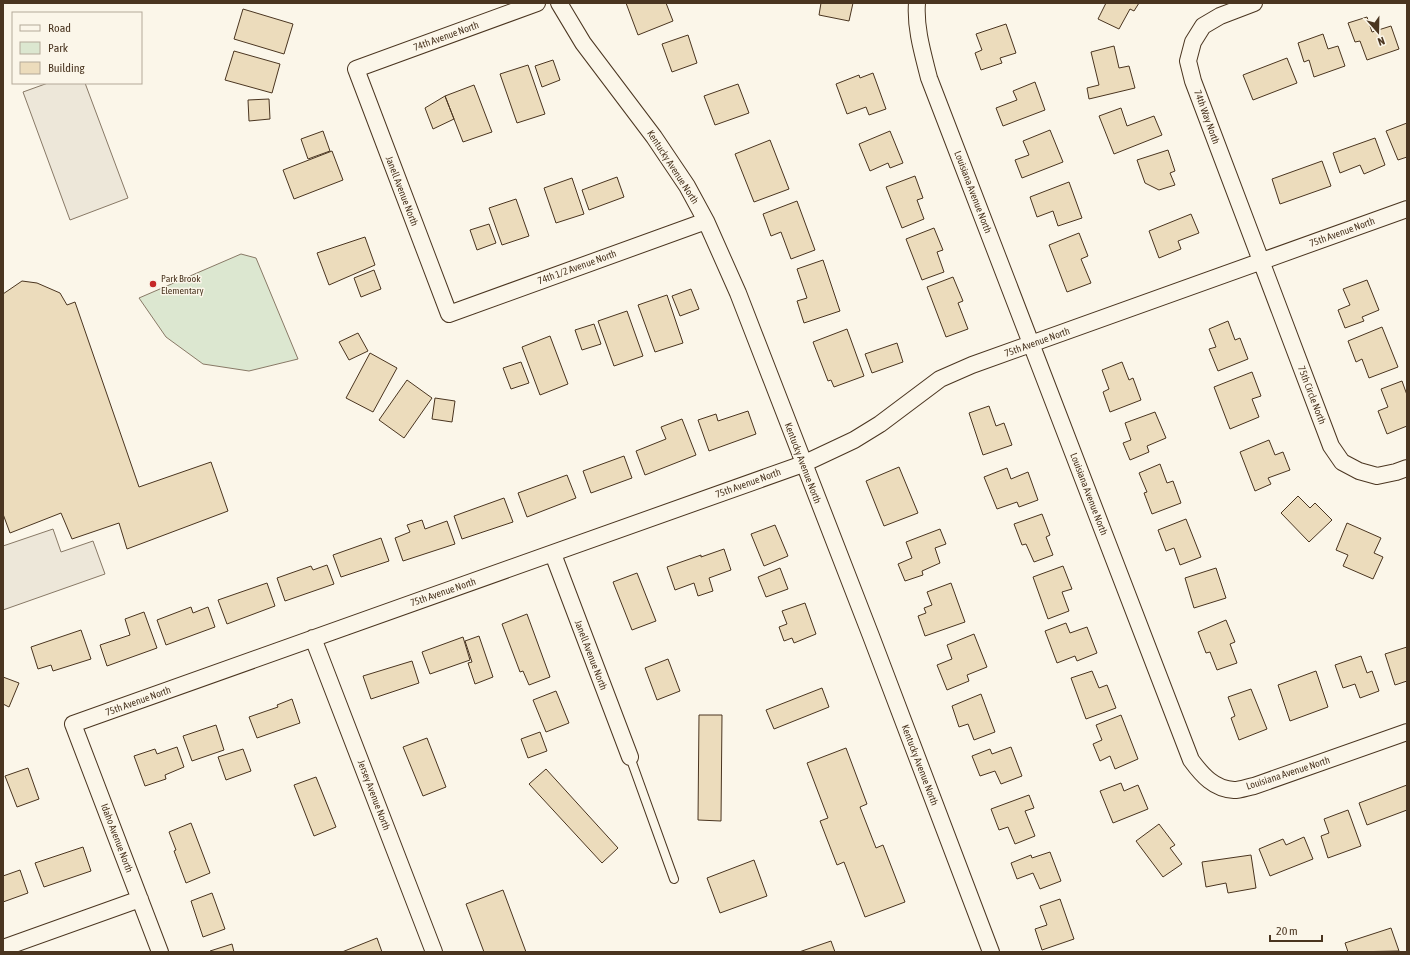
<svg xmlns="http://www.w3.org/2000/svg" width="1410" height="955" viewBox="0 0 1410 955" font-family="'Asap Condensed',sans-serif">
	<style>
		.green { fill: #dce7d0; stroke: #887966 }
		.parking { fill: #ede7d9; stroke: #887966 }
		.building { fill: #ecdcbc; stroke: #4a3520 }
		.lines { fill: none; stroke-linecap: round; stroke-linejoin: round }
		.service-casing { stroke: #4a3520; stroke-width: 10 }
		.minor-casing { stroke: #4a3520; stroke-width: 18 }
		.service { stroke: #fbf6e9; stroke-width: 8 }
		.minor { stroke: #fbf6e9; stroke-width: 16 }
		.poi-dot { fill: #c62828; stroke: #fbf6e9; stroke-width: 1.5 }
		.labels { text-anchor: middle; dominant-baseline: central; stroke-width: 3; stroke-linejoin: round; paint-order: stroke }
		.street-label { font-size: 10px; fill: #4a3520; stroke: #fbf6e9 }
		.poi-label { font-size: 10px; fill: #4a3520; stroke: #fbf6e9; text-anchor: start }
	</style>
	<rect width="100%" height="100%" fill="#fbf6e9"/>
	<path class="green" d="M241,254L256,258L298,359L249,371L203,364L166,337L139,298Z"/>
	<path class="parking" d="M48,83H85L128,198L70,220L23,92Z
		M53,529L61,552L93,541L105,574L3,610V546Z"/>
	<path class="building" d="M626,3H666L673,21L638,35Z
		M821,3H853L849,21L819,15Z
		M1106,3H1139L1134,11L1130,9L1119,29L1098,19Z
		M243,9L293,24L284,54L234,39Z
		M1367,17L1372,32L1391,26L1399,49L1367,60L1360,41L1355,42L1348,23Z
		M1006,24L1016,53L1000,58L1002,63L981,70L975,53L982,50L976,34Z
		M1323,34L1328,49L1338,46L1345,66L1314,77L1309,60L1304,62L1298,43Z
		M688,35L697,63L672,72L662,44Z
		M1114,46L1119,68L1129,66L1135,88L1089,99L1087,88L1099,85L1091,52Z
		M234,51L280,64L272,93L225,80Z
		M1287,58L1297,83L1253,100L1243,75Z
		M553,60L560,80L542,87L535,66Z
		M528,65L545,114L517,123L500,74Z
		M873,73L886,109L869,115L866,107L847,114L836,84L859,75L860,78Z
		M1035,82L1045,110L1003,126L996,108L1017,100L1013,91Z
		M738,84L749,113L715,125L704,96Z
		M474,85L492,132L463,142L445,96Z
		M445,96L454,119L433,129L425,108Z
		M269,99L270,119L249,121L248,100Z
		M1121,108L1127,126L1154,116L1162,135L1114,154L1099,116Z
		M1407,123V157L1398,160L1386,131Z
		M1050,130L1063,162L1022,178L1015,160L1029,155L1023,141Z
		M323,131L330,151L308,159L301,139Z
		M890,131L903,163L890,168L888,163L870,171L859,144Z
		M1375,138L1385,165L1364,174L1360,165L1340,173L1333,153Z
		M770,140L789,189L754,202L735,154Z
		M1168,150L1175,171L1170,173L1175,185L1159,190L1145,183L1137,160Z
		M332,151L343,180L294,199L283,170Z
		M1322,161L1331,186L1280,204L1272,179Z
		M915,176L923,198L917,200L924,219L902,228L886,187Z
		M617,177L624,197L589,210L582,190Z
		M572,178L584,214L556,223L544,188Z
		M1069,182L1082,218L1058,226L1053,211L1037,217L1030,197Z
		M516,199L529,236L502,245L489,208Z
		M797,201L815,250L791,259L781,232L771,236L763,214Z
		M1191,214L1199,233L1178,241L1181,249L1159,258L1149,231Z
		M489,224L496,243L477,250L470,230Z
		M934,228L943,250L937,252L944,272L922,280L906,239Z
		M1079,233L1088,256L1081,259L1091,283L1067,292L1049,245Z
		M365,237L375,265L329,285L317,253Z
		M823,260L840,311L804,323L797,301L807,298L797,269Z
		M374,270L381,289L361,297L354,278Z
		M953,277L963,301L958,303L968,329L946,337L927,287Z
		M1367,280L1379,310L1362,317L1364,321L1345,328L1338,310L1350,305L1343,289Z
		M22,281L37,283L60,293L67,305L75,302L139,487L211,462L228,511L127,549L119,523L72,539L61,513L10,533L3,514V294Z
		M691,289L699,309L680,316L672,296Z
		M667,295L683,343L655,352L638,305Z
		M627,311L643,356L614,366L598,321Z
		M1228,321L1235,340L1240,338L1248,359L1218,371L1209,349L1216,347L1209,329Z
		M594,324L601,344L582,350L575,330Z
		M1382,327L1398,367L1369,378L1362,359L1356,362L1348,341Z
		M847,329L864,376L834,387L831,380L828,381L813,342Z
		M358,333L368,351L349,360L339,342Z
		M550,336L568,384L540,395L522,347Z
		M897,343L903,362L872,373L865,354Z
		M370,353L397,368L373,412L346,398Z
		M521,362L529,383L511,389L503,368Z
		M1122,362L1129,380L1133,378L1141,400L1110,412L1103,392L1109,389L1102,370Z
		M1252,372L1261,396L1252,399L1259,417L1230,429L1214,387Z
		M407,380L432,398L404,438L379,420Z
		M1402,381L1407,395V426L1387,434L1378,411L1388,407L1381,389Z
		M435,398L455,401L452,422L432,419Z
		M989,406L996,426L1004,423L1012,445L983,455L969,413Z
		M748,411L756,434L709,451L698,420L716,414L718,421Z
		M1155,412L1166,438L1147,446L1149,452L1130,460L1123,443L1131,440L1125,423Z
		M682,419L696,455L645,475L636,451L666,439L661,427Z
		M1269,440L1275,455L1283,452L1290,470L1268,478L1271,484L1255,491L1240,452Z
		M624,456L632,478L591,493L583,471Z
		M1160,464L1167,483L1173,481L1181,503L1152,514L1144,493L1147,492L1139,473Z
		M899,467L918,513L884,526L866,481Z
		M1007,468L1011,479L1028,472L1038,500L1019,507L1017,502L997,509L984,477Z
		M567,475L576,498L527,517L518,493Z
		M1298,496L1310,508L1315,503L1332,520L1309,542L1281,513Z
		M504,498L513,522L462,539L454,516Z
		M1042,514L1050,535L1046,537L1053,555L1034,562L1026,544L1022,545L1014,524Z
		M1186,519L1201,557L1180,565L1174,548L1166,551L1158,530Z
		M422,520L425,529L447,521L455,544L403,561L395,538L410,532L407,525Z
		M1347,523L1381,538L1374,553L1383,557L1373,579L1343,566L1348,555L1336,550Z
		M775,525L788,556L764,566L751,534Z
		M940,529L946,544L935,548L940,563L922,571L923,575L905,581L898,564L912,558L906,542Z
		M381,538L389,561L341,577L333,555Z
		M724,549L731,570L709,578L713,591L698,596L694,583L675,590L667,567L701,555V557Z
		M327,565L334,584L285,601L277,578L311,566L313,570Z
		M1063,566L1072,589L1062,592L1069,611L1048,619L1033,577Z
		M780,568L788,589L766,597L758,577Z
		M1216,568L1226,598L1194,608L1185,578Z
		M637,573L656,621L632,630L613,582Z
		M267,583L275,606L227,624L218,600Z
		M951,583L965,622L925,636L918,616L926,613L924,608L932,605L927,592Z
		M805,603L816,634L794,643L792,638L784,641L779,627L787,624L782,611Z
		M191,607L193,613L208,607L215,627L166,645L157,620Z
		M144,612L157,648L107,666L100,645L130,635L125,619Z
		M527,614L550,677L529,685L523,671L520,672L502,624Z
		M1226,620L1235,642L1230,644L1237,663L1217,670L1210,652L1206,653L1198,632Z
		M1066,623L1070,633L1087,627L1097,653L1077,661L1075,656L1057,663L1045,631Z
		M81,630L91,659L53,671L51,665L38,669L31,647Z
		M974,634L987,667L967,675L969,681L947,690L937,665L952,659L947,645Z
		M479,636L493,677L475,684L468,663L472,662L465,641Z
		M463,637L470,660L430,674L422,652Z
		M1407,647V681L1395,685L1385,654Z
		M1361,656L1367,673L1372,671L1379,691L1360,698L1355,684L1343,688L1335,665Z
		M668,659L680,691L657,700L645,668Z
		M412,661L419,683L371,699L363,676Z
		M1092,671L1099,688L1107,685L1116,708L1086,719L1071,678Z
		M1316,671L1328,707L1290,721L1278,685Z
		M3,677L19,683L9,707L3,704Z
		M822,688L829,707L774,729L766,710Z
		M1251,689L1267,729L1239,740L1231,718L1235,716L1228,697Z
		M556,691L569,723L546,732L533,700Z
		M981,694L995,732L974,740L968,724L959,727L952,706Z
		M292,699L300,723L257,738L249,717L278,707L277,705Z
		M699,715H722L721,821L698,820Z
		M1121,715L1138,759L1115,769L1110,756L1100,761L1093,744L1102,740L1096,725Z
		M216,725L224,750L192,761L183,736Z
		M540,732L547,751L528,758L521,739Z
		M427,738L446,787L423,796L403,747Z
		M177,747L184,767L165,775L166,779L145,786L134,756L155,749L157,754Z
		M1011,747L1022,776L1001,784L995,771L980,776L972,756L990,749L992,754Z
		M846,748L867,804L860,807L876,848L883,845L905,902L865,917L844,862L837,865L820,821L828,818L807,763Z
		M243,749L251,771L226,780L218,757Z
		M28,768L39,799L17,807L5,776Z
		M546,769L618,848L602,863L529,784Z
		M316,777L336,827L314,836L294,785Z
		M1121,783L1124,791L1138,785L1148,809L1113,823L1100,791Z
		M1407,785V810L1367,825L1359,803Z
		M1029,795L1034,808L1025,811L1035,836L1015,844L1008,827L999,830L991,809Z
		M1348,810L1361,846L1328,858L1321,836L1329,833L1324,819Z
		M191,823L210,873L186,883L174,851L176,850L169,832Z
		M1159,824L1175,845L1170,848L1182,864L1163,877L1136,841Z
		M1304,837L1313,859L1270,876L1259,849L1283,839L1286,845Z
		M83,847L91,871L44,887L35,863Z
		M1050,852L1061,881L1040,889L1033,873L1017,879L1011,863L1031,855L1032,858Z
		M1251,855L1256,888L1228,893L1226,883L1206,887L1202,862Z
		M754,860L767,896L720,913L707,878Z
		M20,870L28,893L3,902V876Z
		M503,890L526,952H484L466,904Z
		M212,893L225,929L203,937L191,901Z
		M1060,899L1074,939L1042,950L1035,929L1047,925L1040,906Z
		M1391,928L1399,951L1348,952L1345,943Z
		M377,938L382,952H342Z
		M831,941L835,952H799Z
		M232,944L234,952H211L210,951Z"/>
	<g class="lines">
		<g class="service-casing">
			<path id="service" d="M630,757L674,879"/>
		</g>
		<g class="minor-casing">
			<path id="minor" d="M537,3L356,69L449,314L706,221
				M559,3L583,43L654,137L687,186L706,221L738,293L871,636L991,952
				M917,3C915,28 923,54 929,78L1191,760C1202,775 1214,789 1234,790C1240,790 1248,787 1254,786L1407,732
				M1254,3L1220,16L1203,26L1193,42L1188,61L1193,81L1331,446L1342,462L1359,471L1377,476L1396,472L1407,468
				M553,554L630,757
				M313,638L434,952
				M3,948L140,899
				M160,952L73,724L803,464L854,440L880,424L940,379L972,365L1407,209"/>
		</g>
		<use href="#service" class="service"/>
		<use href="#minor" class="minor"/>
	</g>
	<circle class="poi-dot" cx="153" cy="284" r="4"/>
	<g class="labels">
		<g class="street-label">
			<text transform="translate(446 36) rotate(-20)">74th Avenue North</text>
			<text transform="translate(1207 117) rotate(70)">74th Way North</text>
			<text transform="translate(673 167) rotate(57)">Kentucky Avenue North</text>
			<text transform="translate(402 191) rotate(69)">Janell Avenue North</text>
			<text transform="translate(973 192) rotate(69)">Louisiana Avenue North</text>
			<text transform="translate(1342 232) rotate(-20)">75th Avenue North</text>
			<text transform="translate(577 267) rotate(-20)">74th 1/2 Avenue North</text>
			<text transform="translate(1037 342) rotate(-20)">75th Avenue North</text>
			<text transform="translate(1312 395) rotate(69)">75th Circle North</text>
			<text transform="translate(803 463) rotate(69)">Kentucky Avenue North</text>
			<text transform="translate(748 483) rotate(-20)">75th Avenue North</text>
			<text transform="translate(1089 494) rotate(69)">Louisiana Avenue North</text>
			<text transform="translate(443 592) rotate(-19)">75th Avenue North</text>
			<text transform="translate(591 655) rotate(69)">Janell Avenue North</text>
			<text transform="translate(138 701) rotate(-20)">75th Avenue North</text>
			<text transform="translate(920 765) rotate(69)">Kentucky Avenue North</text>
			<text transform="translate(1288 773) rotate(-18)">Louisiana Avenue North</text>
			<text transform="translate(374 795) rotate(69)">Jersey Avenue North</text>
			<text transform="translate(117 838) rotate(69)">Idaho Avenue North</text>
		</g>
		<g class="poi-label">
			<text x="161" y="278">Park Brook<tspan x="161" dy="12">Elementary</tspan></text>
		</g>
	</g>
	<rect width="1410" height="955" fill="none" stroke="#4a3520" stroke-width="8"/>
	<rect x="12" y="12" width="130" height="72" fill="#fbf6e9" stroke="#b4a999"/>
	<rect x="20" y="25" width="20" height="6" fill="#fbf6e9" stroke="#b4a999"/>
	<text x="48" y="32" font-size="12" fill="#4a3520">Road</text>
	<rect x="20" y="42" width="20" height="12" fill="#dce7d0" stroke="#b4a999"/>
	<text x="48" y="52" font-size="12" fill="#4a3520">Park</text>
	<rect x="20" y="62" width="20" height="12" fill="#ecdcbc" stroke="#b4a999"/>
	<text x="48" y="72" font-size="12" fill="#4a3520">Building</text>
	<g transform="translate(1378 32) rotate(160)" stroke="#fbf6e9" stroke-width="3" paint-order="stroke">
	<path d="M0-3L7 15L0 10L-7 15Z" fill="#4a3520"/>
	<text y="-6" font-size="11" font-weight="bold" text-anchor="middle" fill="#4a3520">N</text>
	</g>
	<path d="M1270 935v6h52v-6" fill="none" stroke="#4a3520" stroke-width="2"/>
	<text x="1276" y="935" font-size="12" fill="#4a3520" stroke="#fbf6e9" stroke-width="3" paint-order="stroke">20 m</text>
</svg>
